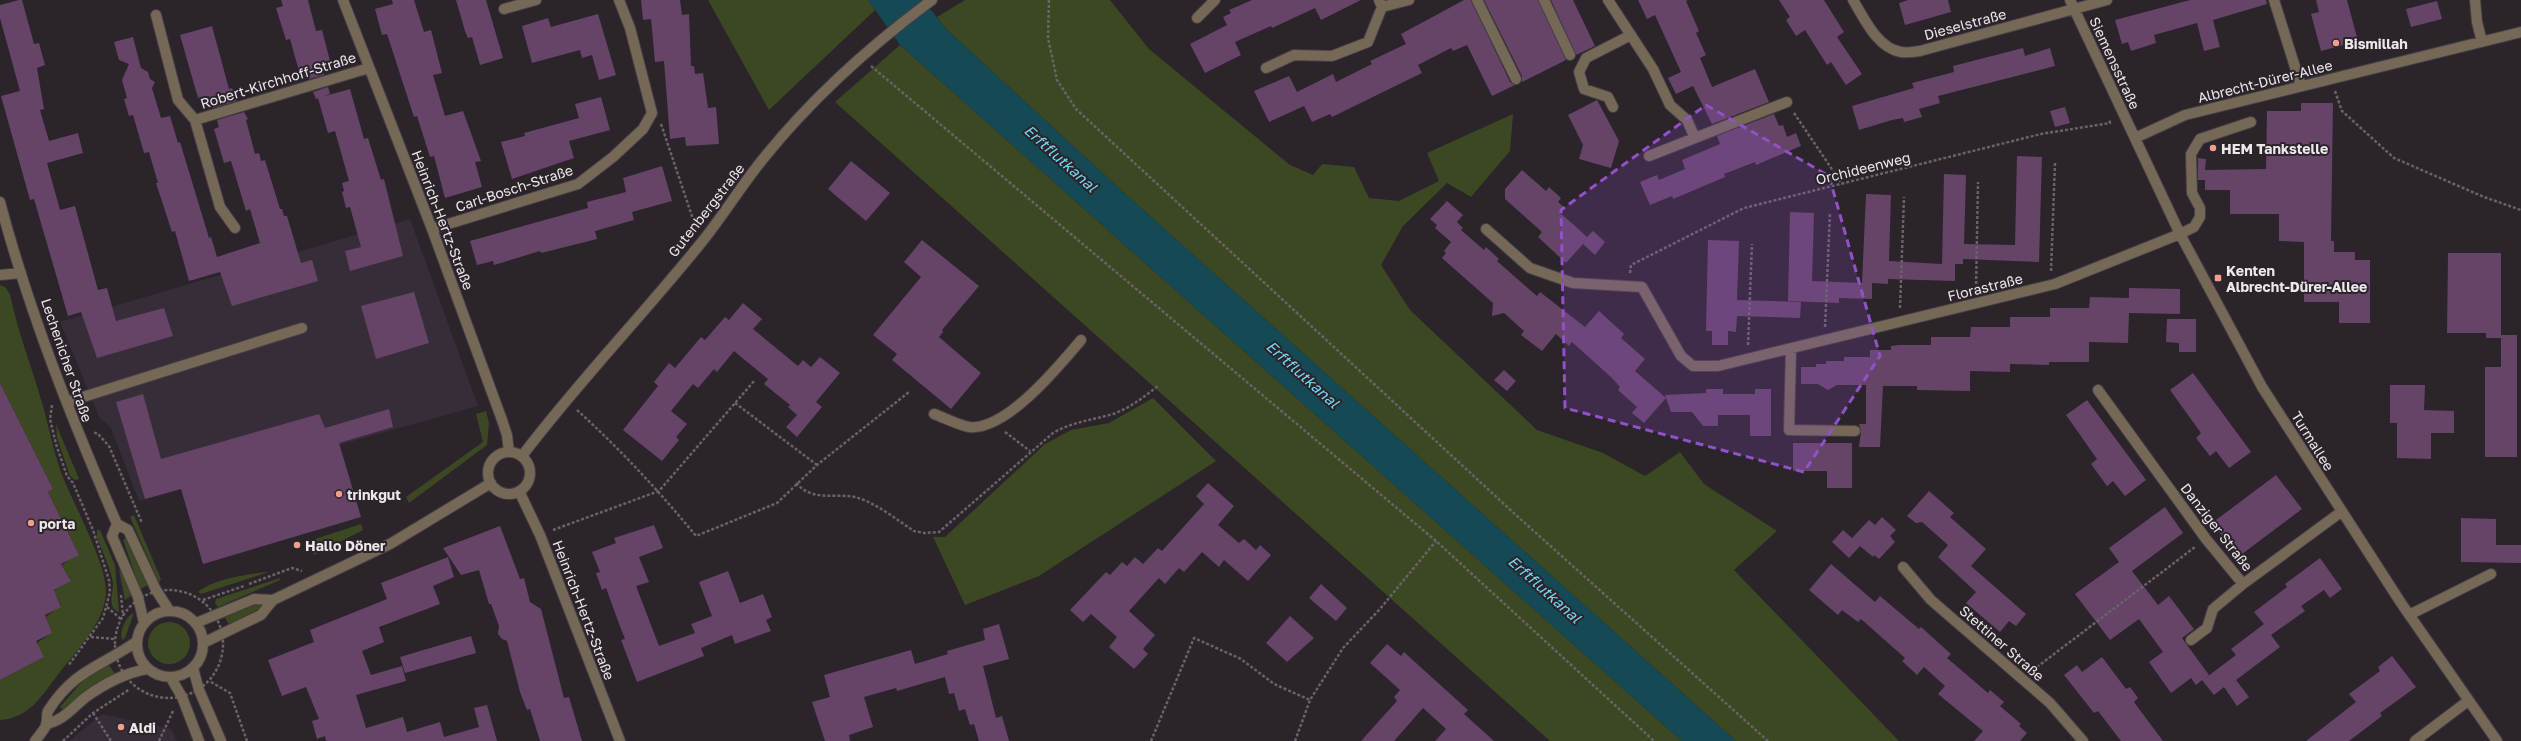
<svg xmlns="http://www.w3.org/2000/svg" width="2521" height="741" viewBox="0 0 2521 741" font-family="'Golos Text',sans-serif">
	<style>
		.built { fill: #372d38 }
		.green { fill: #3b4822 }
		.water { fill: #154955 }
		.building { fill: #654468 }
		.lines { fill: none; stroke-linecap: round; stroke-linejoin: round }
		.minor-casing { stroke: #463f46; stroke-width: 12 }
		.path { stroke: #696369; stroke-width: 2.5; stroke-dasharray: 3 2; stroke-linecap: butt }
		.minor { stroke: #756856; stroke-width: 10 }
		.marked { fill: #9151c8; fill-opacity: 0.2; stroke: #9151c8; stroke-width: 3; stroke-dasharray: 8 5; stroke-linejoin: round }
		.poi-dot { fill: #f49d8b; stroke: #2b242b; stroke-width: 1.5 }
		.labels { text-anchor: middle; dominant-baseline: central; stroke-width: 4; stroke-linejoin: round; paint-order: stroke }
		.street-label { font-size: 14px; fill: #ebe7eb; stroke: #2b242b }
		.poi-label { font-size: 14px; font-weight: bold; fill: #ebe7eb; stroke: #2b242b; text-anchor: start }
		.water-label { font-size: 15px; font-style: italic; fill: #72d7f1; stroke: #2b242b }
	</style>
	<rect width="100%" height="100%" fill="#2b242b"/>
	<path class="built" d="M410,219L478,406L139,501L110,426L100,419L60,322Z
		M102,714L171,729L177,741H69Z"/>
	<path class="green" d="M708,0H868L875,10L769,110Z
		M965,0H1110L1149,49L1290,165L1313,175L1322,164L1354,167L1369,198L1399,201L1439,181L1427,153L1513,114L1510,151L1471,197L1447,183L1403,226L1381,265L1410,310L1537,430L1603,453L1645,476L1680,452L1704,484L1777,531L1734,570L1899,741H1736L1122,191L947,30L937,17Z
		M900,45L1682,741H1550L835,102Z
		M0,285L5,287L10,294C17,329 30,362 40,396C48,421 52,447 61,472C72,502 108,565 106,594C104,624 74,653 57,676C41,697 29,718 0,720V680L42,658L37,643L51,633L46,617L61,605L54,591L70,579L62,565L78,553L48,492L53,489L0,383Z
		M1153,398L1216,461L1039,576L965,605L933,537H945L1045,444L1071,430L1109,423Z
		M486,411L489,423L487,445L409,503L406,497L483,442L476,414Z
		M56,424L79,479L75,480L70,476L57,438Z
		M134,515L161,579L159,583L130,517Z
		M361,524L363,530L314,555L309,541Z
		M97,530H100L115,565L119,612C107,608 113,593 113,584C111,568 102,552 97,537Z
		M126,538L148,585L140,589L123,540Z
		M119,570H121L132,595L125,600Z
		M269,572L201,594L198,592C211,580 251,573 269,572Z
		M280,578V580L218,607L215,603L216,599Z
		M262,602L265,606L229,625L225,617Z
		M134,613L125,638L122,640C119,633 126,615 134,613Z
		M148 643a21 21 0 1 1 42 0a21 21 0 1 1-42 0Z
		M109,665L115,674L97,683L63,710L60,707L85,678Z"/>
	<path class="water" d="M868,0H923L947,30L1122,191L1736,741H1682L900,45Z"/>
	<path class="building" d="M19,0H22L34,44L39,43L45,65L37,68L44,109L40,110L49,141L78,133L83,153L47,163L60,210L75,206L98,290L107,288L116,321L164,308L173,336L97,358L81,312L68,316L34,199L30,200L1,96L20,91L0,18V5Z
		M281,0H308L316,31L322,30L330,61L321,64L324,75L309,79L308,76L301,78L290,39L286,40L276,8L283,6Z
		M392,0H414L424,32L431,30L442,73L433,75L445,116L463,111L481,161L475,162L482,187L445,198L434,156L430,157L417,116L414,117L387,34L382,35L375,9L393,4Z
		M456,0H486L503,58L480,65L472,37L468,38L465,31Z
		M641,0H680L682,15L689,14L691,66H694L695,74L703,73L708,108L716,107L719,144L686,146L685,137L670,139L664,61L655,62L651,19L643,20Z
		M1252,0H1361L1321,20L1315,8L1272,28L1271,26L1235,42L1241,55L1205,73L1190,44L1227,25L1223,17L1231,13L1229,10Z
		M1464,0H1471L1510,82L1515,85L1492,96L1467,45L1453,51L1451,48L1418,65L1422,73L1332,117L1330,114L1312,122L1304,106L1269,122L1254,91L1289,76L1297,92L1333,74L1336,82L1372,64L1370,61L1406,44L1401,34Z
		M1484,0H1538L1566,60L1522,82V76Z
		M1551,0H1573L1595,46L1576,55Z
		M1638,0H1688L1686,1L1699,31L1696,33L1706,55L1700,58L1712,87L1755,69L1769,102L1712,124L1693,86L1676,94L1668,78L1681,72L1655,15L1647,19Z
		M1779,0H1824L1844,32L1837,37L1862,74L1846,85L1831,62L1827,65L1805,30L1796,36L1786,20L1790,17Z
		M1908,0H1948L1951,12L1905,25L1899,3Z
		M2190,0H2266L2267,4L2213,20L2220,47L2204,51L2197,23L2154,35L2156,43L2131,51L2128,42L2122,44L2115,20Z
		M2316,0H2347L2358,41L2321,51L2311,14L2319,12Z
		M2437,1L2442,19L2411,27L2406,9Z
		M598,14L616,75L599,80L592,55L582,58L580,50L532,63L522,26L548,18L551,27Z
		M212,26L229,89L232,88L237,101L213,108L209,96L198,98L180,35Z
		M133,37L141,68L148,72L150,79L155,82L152,88L161,118L170,116L178,143L180,142L209,238L211,237L217,257L260,243L250,209L246,211L231,161L224,163L214,129L219,127L217,120L244,112L248,119L246,120L255,154L259,153L261,161L265,160L280,209H282L284,216H287L301,263L312,260L318,281L232,306L220,272L189,281L175,231L172,232L156,183H158L149,152L144,153L133,115L129,116L124,99L127,98L122,80L129,64L119,60L114,42Z
		M2023,48L2025,56L2050,48L2055,66L1938,96L1940,103L1919,109L1922,117L1904,122L1903,118L1892,120L1859,130L1852,106L1914,88L1912,83L1954,72L1953,66Z
		M328,87L330,94L316,99L313,92Z
		M350,89L364,139L368,138L381,180L384,179L403,256L350,271L345,251L361,247L350,207L346,208L342,192L344,191L342,183L349,181L335,131L328,133L318,98Z
		M601,97L610,130L569,141L574,158L512,179L501,142L525,136L524,133L579,118L575,104Z
		M1597,100L1619,141L1611,168L1579,159L1583,145L1568,115Z
		M2301,103H2333L2331,241H2334V252H2355V260H2370V323H2339V302H2304V242L2279,241V214H2230V190H2205V180H2198V158L2206,159L2205,170L2266,169L2267,111H2301Z
		M2065,107L2070,123L2055,127L2050,111Z
		M1774,114L1779,126L1783,125L1787,137L1796,133L1801,146L1756,165L1755,162L1724,174L1725,177L1673,199L1672,196L1650,205L1640,182L1657,175L1659,180L1685,169L1682,160L1720,144L1717,136Z
		M2017,156L2042,157L2039,262L1963,259V264H1955V281L1888,279V284L1872,283V299L1839,298V303L1788,301L1790,212L1814,213L1812,281L1862,283L1866,194L1891,195L1889,261L1942,264L1944,174L1966,175L1964,244L2015,245Z
		M851,161L890,193L866,221L828,189Z
		M662,166L672,201L632,212L634,220L595,231L597,239L541,253L540,251L494,265L493,261L477,265L470,241L588,208L587,202L626,192L623,178Z
		M1522,170L1546,191L1549,187L1561,198L1558,202L1565,208L1560,213L1574,225L1587,237L1593,231L1605,242L1595,255L1583,244L1566,263L1538,237L1542,232L1505,199V189Z
		M1447,201L1463,215L1457,222L1463,228L1461,230L1484,250L1486,247L1499,259L1497,261L1537,296L1540,292L1585,327L1599,311L1624,334L1621,338L1645,359L1635,371L1666,398L1644,423L1632,413L1637,407L1618,390L1620,387L1612,378L1572,342L1569,346L1556,334L1542,351L1521,335L1524,331L1504,313L1492,316L1493,303L1442,258L1446,253L1444,251L1451,242L1435,228L1437,225L1430,219Z
		M922,240L979,286L942,330L943,332L939,337L981,373L951,409L892,360L897,354L873,335L921,277L904,262Z
		M1708,240L1739,241L1737,300L1801,302L1800,318L1737,316L1736,332L1728,331V345H1712V331H1706Z
		M2448,253H2501V338H2486V333H2447Z
		M2129,288L2180,289V314L2129,313L2128,343L2089,342V362H2049V365L2010,364V372L1970,371V391L1917,390V386H1883L1880,447H1859L1861,431L1859,424H1866V385H1837L1828,390L1818,384H1801V367H1816V364H1826V361H1844V357H1870V350H1891V346L1899,345H1931V337H1970L1971,327H2010V317H2050V308H2089L2090,297L2129,298Z
		M414,292L429,343L376,359L361,306Z
		M743,303L762,319L753,329L798,366L803,360L811,367L820,357L840,373L816,402L822,407L797,437L786,427L797,415L788,407L790,405L764,384L768,379L734,351L717,372L714,369L698,388L693,384L671,411L687,424L676,437L679,440L662,461L623,430L658,386L654,382L669,363L675,368L701,337L705,340L725,317L729,320Z
		M2167,319H2196V352H2179V343L2166,342Z
		M2501,335H2517V457H2485V367H2501Z
		M1504,370L1516,381L1507,391L1494,380Z
		M2193,373L2251,452L2229,468L2216,451L2210,456L2196,438L2201,433L2170,390Z
		M0,383L53,489L48,492L79,555L61,564L71,581L54,590L61,607L45,615L52,633L36,641L44,657L0,680Z
		M2390,385H2425L2424,410L2454,411V433H2431V459L2397,458V423H2390Z
		M1706,389H1723V394H1755V389H1771V436H1750V415H1718V426H1703L1692,412H1671L1665,395L1706,393Z
		M143,394L161,459L319,414L325,428L389,409L393,427L339,443L361,517L203,564L181,489L145,499L116,402Z
		M2087,400L2146,480L2125,496L2113,481L2107,486L2091,464L2097,459L2066,415Z
		M1793,443H1852V488H1827V471H1793Z
		M2276,475L2302,509L2238,557L2212,523Z
		M1208,483L1234,506L1218,525L1239,543L1244,539L1256,550L1260,545L1271,555L1248,581L1224,560L1219,567L1202,552L1184,572L1179,568L1165,584L1159,578L1129,611L1155,635L1143,649L1148,654L1134,669L1109,647L1117,637L1091,614L1083,622L1070,610L1106,572L1110,575L1122,562L1127,566L1135,557L1143,564L1158,548L1162,551L1204,504L1196,496Z
		M1929,491L1954,513L1950,517L1986,549L1971,566L2026,614L2016,626L2009,621L2000,632L1966,603L1976,592L1938,557L1948,545L1922,522L1916,523L1907,516Z
		M2165,507L2183,533L2132,571L2158,605L2169,596L2194,629L2182,638L2209,675L2203,680L2236,655L2231,649L2264,624L2254,612L2287,587L2285,584L2320,558L2342,589L2330,598L2324,590L2301,606L2305,611L2271,635L2280,647L2236,680L2249,697L2237,706L2224,687L2214,695L2202,680L2196,685L2191,678L2171,693L2149,662L2163,652L2139,619L2110,640L2075,594L2119,562L2109,548Z
		M1882,517L1896,530L1890,536L1895,542L1879,559L1874,555L1873,557L1860,546L1849,558L1832,542L1843,530L1852,538L1869,520L1875,525Z
		M2461,518L2496,519V545H2521V563L2461,562Z
		M654,525L663,548L639,557L649,582L636,586L659,646L695,633L691,624L712,616L699,582L728,571L740,603L763,594L772,617L766,620L771,631L735,644L732,635L701,648L704,656L637,682L621,640L625,639L618,621L606,588L602,590L596,573L600,572L592,552L616,543L614,538Z
		M500,526L520,579L524,578L530,602L541,609L564,698L569,697L582,741H540L530,709L527,710L520,692L507,641L502,639L498,634L499,626L491,604H489L479,570L461,575L443,548Z
		M448,557L454,577L433,586L440,604L379,627L384,642L362,651L371,675L402,666L406,681L356,695L366,728L403,717L407,732L440,722L444,737L479,727L474,708L487,705L497,741H326L325,736L317,739L312,721L319,719L306,687L282,696L268,660L314,642L310,630L387,599L381,583Z
		M1831,564L1875,602L1880,596L1919,629L1921,627L1951,654L1947,658L1988,693L1990,690L2004,702L2000,706L2021,724L2019,726L2027,733L2020,741H1974L1983,731L1938,694L1945,686L1924,667L1917,675L1902,661L1905,658L1861,619L1858,622L1842,610L1838,615L1809,590Z
		M1321,584L1347,608L1336,621L1309,598Z
		M1290,616L1314,638L1287,662L1266,643Z
		M999,624L1009,659L983,666L996,718L1002,716L1009,741H979L974,724L970,725L965,709L959,711L954,693L949,694L945,677L897,691L896,688L864,697L873,727L849,735L850,741H825L812,702L830,697L824,675L911,650L915,664L948,654L947,651L985,640L983,629Z
		M471,636L476,653L405,673L400,657Z
		M1387,644L1401,656L1404,652L1416,663L1468,710L1464,714L1494,741H1435L1446,729L1423,708L1394,741H1361L1397,701L1394,697L1400,690L1370,663Z
		M2392,656L2416,687L2380,713L2382,716L2349,741H2306L2356,702L2349,694L2380,671L2378,667Z
		M2102,657L2126,689L2130,687L2138,698L2134,702L2163,741H2121L2098,711L2094,713L2064,675L2077,665L2082,672Z"/>
	<g class="lines">
		<g class="minor-casing">
			<path id="minor" d="M343,0L432,229L502,420L507,435L509,452
				M1379,0L1382,7L1409,0
				M1477,0L1516,79
				M1544,0L1570,55
				M1608,0L1653,69L1670,105L1687,120L1695,138
				M1853,0C1864,18 1877,48 1901,52C1907,53 1914,52 1920,51L2107,0
				M2070,0L2180,234L2262,387L2401,603L2497,741
				M2274,0L2301,86
				M2475,0L2477,22L2482,42
				M504,9L536,0
				M156,15L178,100L195,120
				M1197,18L1215,0
				M1266,68L1294,55L1332,56L1368,42L1382,7
				M1613,107L1608,97L1584,89L1579,72L1586,58L1631,35
				M2135,138L2185,115L2521,32
				M1649,156L1787,102
				M0,202C29,312 72,420 117,524L128,530L156,590L169,610
				M235,228L220,207L195,120L369,68
				M432,229L578,184L613,157L643,129L652,113L630,28L619,0
				M1486,229L1530,268L1573,283L1642,287L1681,356L1693,366H1718L2055,284L2180,234L2194,227L2200,217V208L2192,193L2191,154L2200,139L2251,122
				M0,275L21,273
				M1791,349L1789,430L1855,431
				M2098,390L2206,539L2243,584L2341,512
				M67,402L302,328
				M934,414C945,418 958,425 969,427C1006,431 1059,366 1081,340
				M488 473a21 21 0 1 1 42 0a21 21 0 1 1-42 0Z
				M522,456C578,382 643,315 701,243C723,216 741,186 763,159C812,98 870,46 932,0
				M519,491L540,535L620,741
				M117,524L112,536L138,597L144,623
				M1903,567L1931,600L2050,703L2083,741
				M137 644a33 33 0 1 1 66 0a33 33 0 1 1-66 0Z
				M2409,615L2491,574
				M196,623L254,599L273,600
				M2191,640L2207,628L2213,609L2243,584
				M203,643L261,615L273,600L390,544L491,483
				M193,668L199,690L221,741
				M171,678L182,697L199,741
				M46,724C63,721 73,707 86,697C104,684 125,673 147,669
				M35,741C39,736 43,731 46,726C48,721 46,715 48,711C74,670 100,667 136,642
				M2415,741L2468,701"/>
		</g>
		<path class="path" d="M1049,0L1048,38L1057,80L1076,109L1517,516L1768,741
			M871,66L1436,541L1654,741
			M2335,91L2342,111L2394,158L2484,197L2521,210
			M1794,113L1842,184
			M661,124L696,228
			M2051,271L2055,163
			M1630,273L1631,265L1744,208L2041,134L2110,123L2109,119
			M1976,289L1978,182
			M1900,308L1904,197
			M1825,327L1830,213
			M1748,345L1752,244
			M735,403L817,465
			M52,405L50,419L56,444L67,476L73,483L93,530L109,580L110,592L103,618L68,666
			M577,410C620,449 659,491 696,536L777,503L817,465L909,392
			M1005,432L1030,451
			M94,433H97L109,446L142,523
			M796,483C813,502 834,493 855,497C875,502 897,520 914,531L924,533L939,532L1053,433C1072,422 1092,420 1113,414C1130,408 1144,397 1158,386
			M553,530L659,491L755,380
			M249,584L292,568L302,571
			M115 644a54 54 0 1 1 108 0a54 54 0 1 1-108 0Z
			M121,595L123,616
			M203,600L244,586
			M107,607L122,620
			M91,637L114,639
			M2033,670L2195,547
			M211,682L230,693L247,741
			M93,713L111,741
			M63,741L93,713L130,689
			M159,741L173,711
			M1151,741L1194,638L1241,659L1274,684L1310,700
			M1295,741L1310,700L1343,648L1380,609L1436,541"/>
		<use href="#minor" class="minor"/>
	</g>
	<path class="marked" d="M1706,105L1829,176L1880,356L1804,472L1565,408L1561,210Z"/>
	<g class="poi-dot">
		<circle cx="2336" cy="43" r="4"/>
		<circle cx="2213" cy="148" r="4"/>
		<rect x="2214" y="274" width="8" height="8" rx="2"/>
		<circle cx="339" cy="494" r="4"/>
		<circle cx="31" cy="523" r="4"/>
		<circle cx="297" cy="545" r="4"/>
		<circle cx="121" cy="727" r="4"/>
	</g>
	<g class="labels">
		<g class="street-label">
			<text transform="translate(1965 24) rotate(-15)">Dieselstraße</text>
			<text transform="translate(2115 63) rotate(65)">Siemensstraße</text>
			<text transform="translate(278 80) rotate(-17)">Robert-Kirchhoff-Straße</text>
			<text transform="translate(2265 81) rotate(-14)">Albrecht-Dürer-Allee</text>
			<text transform="translate(1863 168) rotate(-14)">Orchideenweg</text>
			<text transform="translate(514 188) rotate(-18)">Carl-Bosch-Straße</text>
			<text transform="translate(706 210) rotate(-52)">Gutenbergstraße</text>
			<text transform="translate(443 220) rotate(69)">Heinrich-Hertz-Straße</text>
			<text transform="translate(1985 287) rotate(-14)">Florastraße</text>
			<text transform="translate(67 360) rotate(71)">Lechenicher Straße</text>
			<text transform="translate(2313 441) rotate(58)">Turmallee</text>
			<text transform="translate(2217 527) rotate(52)">Danziger Straße</text>
			<text transform="translate(584 610) rotate(69)">Heinrich-Hertz-Straße</text>
			<text transform="translate(2002 643) rotate(41)">Stettiner Straße</text>
		</g>
		<g class="poi-label">
			<text x="2344" y="43">Bismillah</text>
			<text x="2221" y="148">HEM Tankstelle</text>
			<text x="2226" y="270">Kenten<tspan x="2226" dy="16">Albrecht-Dürer-Allee</tspan></text>
			<text x="347" y="494">trinkgut</text>
			<text x="39" y="523">porta</text>
			<text x="305" y="545">Hallo Döner</text>
			<text x="129" y="727">Aldi</text>
		</g>
		<g class="water-label">
			<text transform="translate(1061 158) rotate(42)">Erftflutkanal</text>
			<text transform="translate(1303 374) rotate(42)">Erftflutkanal</text>
			<text transform="translate(1545 589) rotate(42)">Erftflutkanal</text>
		</g>
	</g>
</svg>
